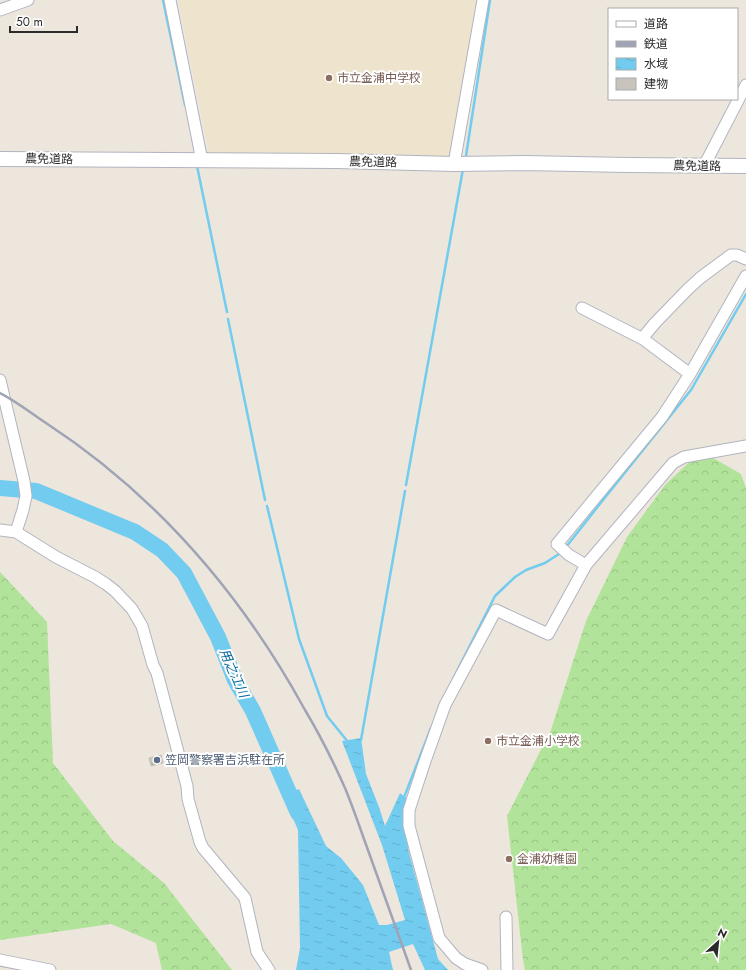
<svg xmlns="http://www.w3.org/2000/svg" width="746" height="970" viewBox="0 0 746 970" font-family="Jost,'Noto Sans JP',sans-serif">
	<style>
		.education { fill: #eee4cd }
		.forest { fill: url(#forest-crowns) }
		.water { fill: url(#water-ripples) }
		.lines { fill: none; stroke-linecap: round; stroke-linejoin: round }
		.stream { stroke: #71ccef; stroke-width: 2.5 }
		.river { stroke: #71ccef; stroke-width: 16 }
		.building { fill: url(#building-back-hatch); stroke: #c8c2b7 }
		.minor-casing { stroke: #b1b4bf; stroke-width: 13 }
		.tertiary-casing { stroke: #b1b4bf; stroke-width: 16 }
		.minor { stroke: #fff; stroke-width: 11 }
		.tertiary { stroke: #fff; stroke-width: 14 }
		.rail { stroke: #a0a3b5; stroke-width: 2.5 }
		.education-dot { fill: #8d6e63; stroke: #fff; stroke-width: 1.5 }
		.service-dot { fill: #5c6f8a; stroke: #fff; stroke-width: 1.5 }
		.labels { text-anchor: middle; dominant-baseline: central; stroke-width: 4; stroke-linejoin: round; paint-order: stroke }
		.education-label { font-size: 12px; fill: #785e54; stroke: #fff; text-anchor: start }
		.street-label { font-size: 12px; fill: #2b2b2b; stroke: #fff }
		.service-label { font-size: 12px; fill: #4e5e75; stroke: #fff; text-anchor: start }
		.water-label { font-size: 13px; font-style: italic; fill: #0e6a9c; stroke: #fff }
	</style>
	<defs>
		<pattern id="forest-crowns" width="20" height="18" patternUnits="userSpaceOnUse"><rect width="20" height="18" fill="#b2e39a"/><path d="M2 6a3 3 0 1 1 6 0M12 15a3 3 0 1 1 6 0" fill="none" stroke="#99c385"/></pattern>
		<pattern id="water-ripples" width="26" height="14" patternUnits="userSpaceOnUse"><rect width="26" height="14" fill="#71ccef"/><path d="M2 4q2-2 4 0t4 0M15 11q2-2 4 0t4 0" fill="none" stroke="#62afcd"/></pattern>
		<pattern id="building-back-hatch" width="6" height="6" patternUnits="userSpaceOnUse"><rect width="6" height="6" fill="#c8c3bd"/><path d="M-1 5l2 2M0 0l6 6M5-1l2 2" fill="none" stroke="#aca8a3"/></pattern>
	</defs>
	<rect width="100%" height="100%" fill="#ede6dd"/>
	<path class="education" d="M178,0H477L449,159L210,156Z"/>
	<path class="forest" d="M701,451L741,474L746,488V970H525L523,960L507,816L551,730L586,621L627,537L665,485Z
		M0,572L47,622L53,763L113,841L164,883L232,970H162L156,943L111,924L0,940Z"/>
	<path class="water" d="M361,738L366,774L379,807L385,826L400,793L407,799L408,849L438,959L448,970H425L413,944L389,952L393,970H296L300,948L298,830L283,795L299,789L326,846L341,858L363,885L379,925H387L405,920L382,845L342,741Z"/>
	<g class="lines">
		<path class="stream" d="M163,0L185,105
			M466,156L490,0
			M197,166L227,312
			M228,319L265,500
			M406,485L463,169
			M267,506L299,639L327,716L348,742
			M566,547L599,505L691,390L746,294
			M453,679L495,596L515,577L526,570L545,563L562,552
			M361,740L405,491
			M403,800L431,728"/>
		<path class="river" d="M0,488L36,491L135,532L162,550L184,573L218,637L235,680L253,711L298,813"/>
	</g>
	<path class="building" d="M161,755L163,763L151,766L149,758Z"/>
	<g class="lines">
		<g class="minor-casing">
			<path id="minor" d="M170,0L202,161
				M0,10L28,0
				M454,164L483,0
				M704,166L746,85
				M582,308L643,339L690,374
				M643,339L645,335L655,323L688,289L700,278L731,255H737L746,259
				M0,380L24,481L26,496L23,510L16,532
				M0,530L16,532L56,557L95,577L106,584L115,591L132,609L142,626L153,665L157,673L187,786L188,799L200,842L203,848L245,898L257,952L269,970
				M586,565L569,555L557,544L662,417L690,374L746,276
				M506,917L507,970
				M0,960L50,970
				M482,970L465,964L456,958L439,938L409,826V810L424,764L445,705L496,610L548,634L586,565L673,463L684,457L746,446"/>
		</g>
		<g class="tertiary-casing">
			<path id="tertiary" d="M0,159L337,161L454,164L523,163L628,165L746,166"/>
		</g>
		<use href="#minor" class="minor"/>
		<use href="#tertiary" class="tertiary"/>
		<path class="rail" d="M0,393C16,401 31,413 46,423C156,495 242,595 305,710C320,735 333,761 345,788C352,805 358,822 364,839C380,883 395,926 411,970"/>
	</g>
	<g class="education-dot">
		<circle cx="329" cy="78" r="4"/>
		<circle cx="488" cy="741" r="4"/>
		<circle cx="509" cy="859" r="4"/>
	</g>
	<circle class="service-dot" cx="157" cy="760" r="4"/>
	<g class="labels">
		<g class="education-label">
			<text x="337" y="78">市立金浦中学校</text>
			<text x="496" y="741">市立金浦小学校</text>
			<text x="517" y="859">金浦幼稚園</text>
		</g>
		<g class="street-label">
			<text transform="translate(49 159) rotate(1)">農免道路</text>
			<text transform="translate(373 162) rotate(1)">農免道路</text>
			<text transform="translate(697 166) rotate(1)">農免道路</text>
		</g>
		<g class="service-label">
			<text x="165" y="760">笠岡警察署吉浜駐在所</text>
		</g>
		<g class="water-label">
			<text transform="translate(234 673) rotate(66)">用之江川</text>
		</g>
	</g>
	<rect x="608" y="8" width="130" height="92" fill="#ffffff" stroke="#aaaaaa"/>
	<rect x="616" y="21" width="20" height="6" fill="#ffffff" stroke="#aaaaaa"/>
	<text x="644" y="28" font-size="12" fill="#2b2b2b">道路</text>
	<rect x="616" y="41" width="20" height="6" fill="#a0a3b5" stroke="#aaaaaa"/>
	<text x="644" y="48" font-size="12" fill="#2b2b2b">鉄道</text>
	<rect x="616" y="58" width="20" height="12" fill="url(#water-ripples)" stroke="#aaaaaa"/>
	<text x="644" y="68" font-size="12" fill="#2b2b2b">水域</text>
	<rect x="616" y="78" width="20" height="12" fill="#c8c3bd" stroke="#aaaaaa"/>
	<text x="644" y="88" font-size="12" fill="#2b2b2b">建物</text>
	<g transform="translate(718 942) rotate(27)" stroke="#ffffff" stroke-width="3" paint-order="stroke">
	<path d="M0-3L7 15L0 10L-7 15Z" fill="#2b2b2b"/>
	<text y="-6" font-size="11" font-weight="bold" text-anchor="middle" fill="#2b2b2b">N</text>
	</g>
	<path d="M10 26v6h67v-6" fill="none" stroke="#2b2b2b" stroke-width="2"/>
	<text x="16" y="26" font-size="12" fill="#2b2b2b" stroke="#ffffff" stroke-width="3" paint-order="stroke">50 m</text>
</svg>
